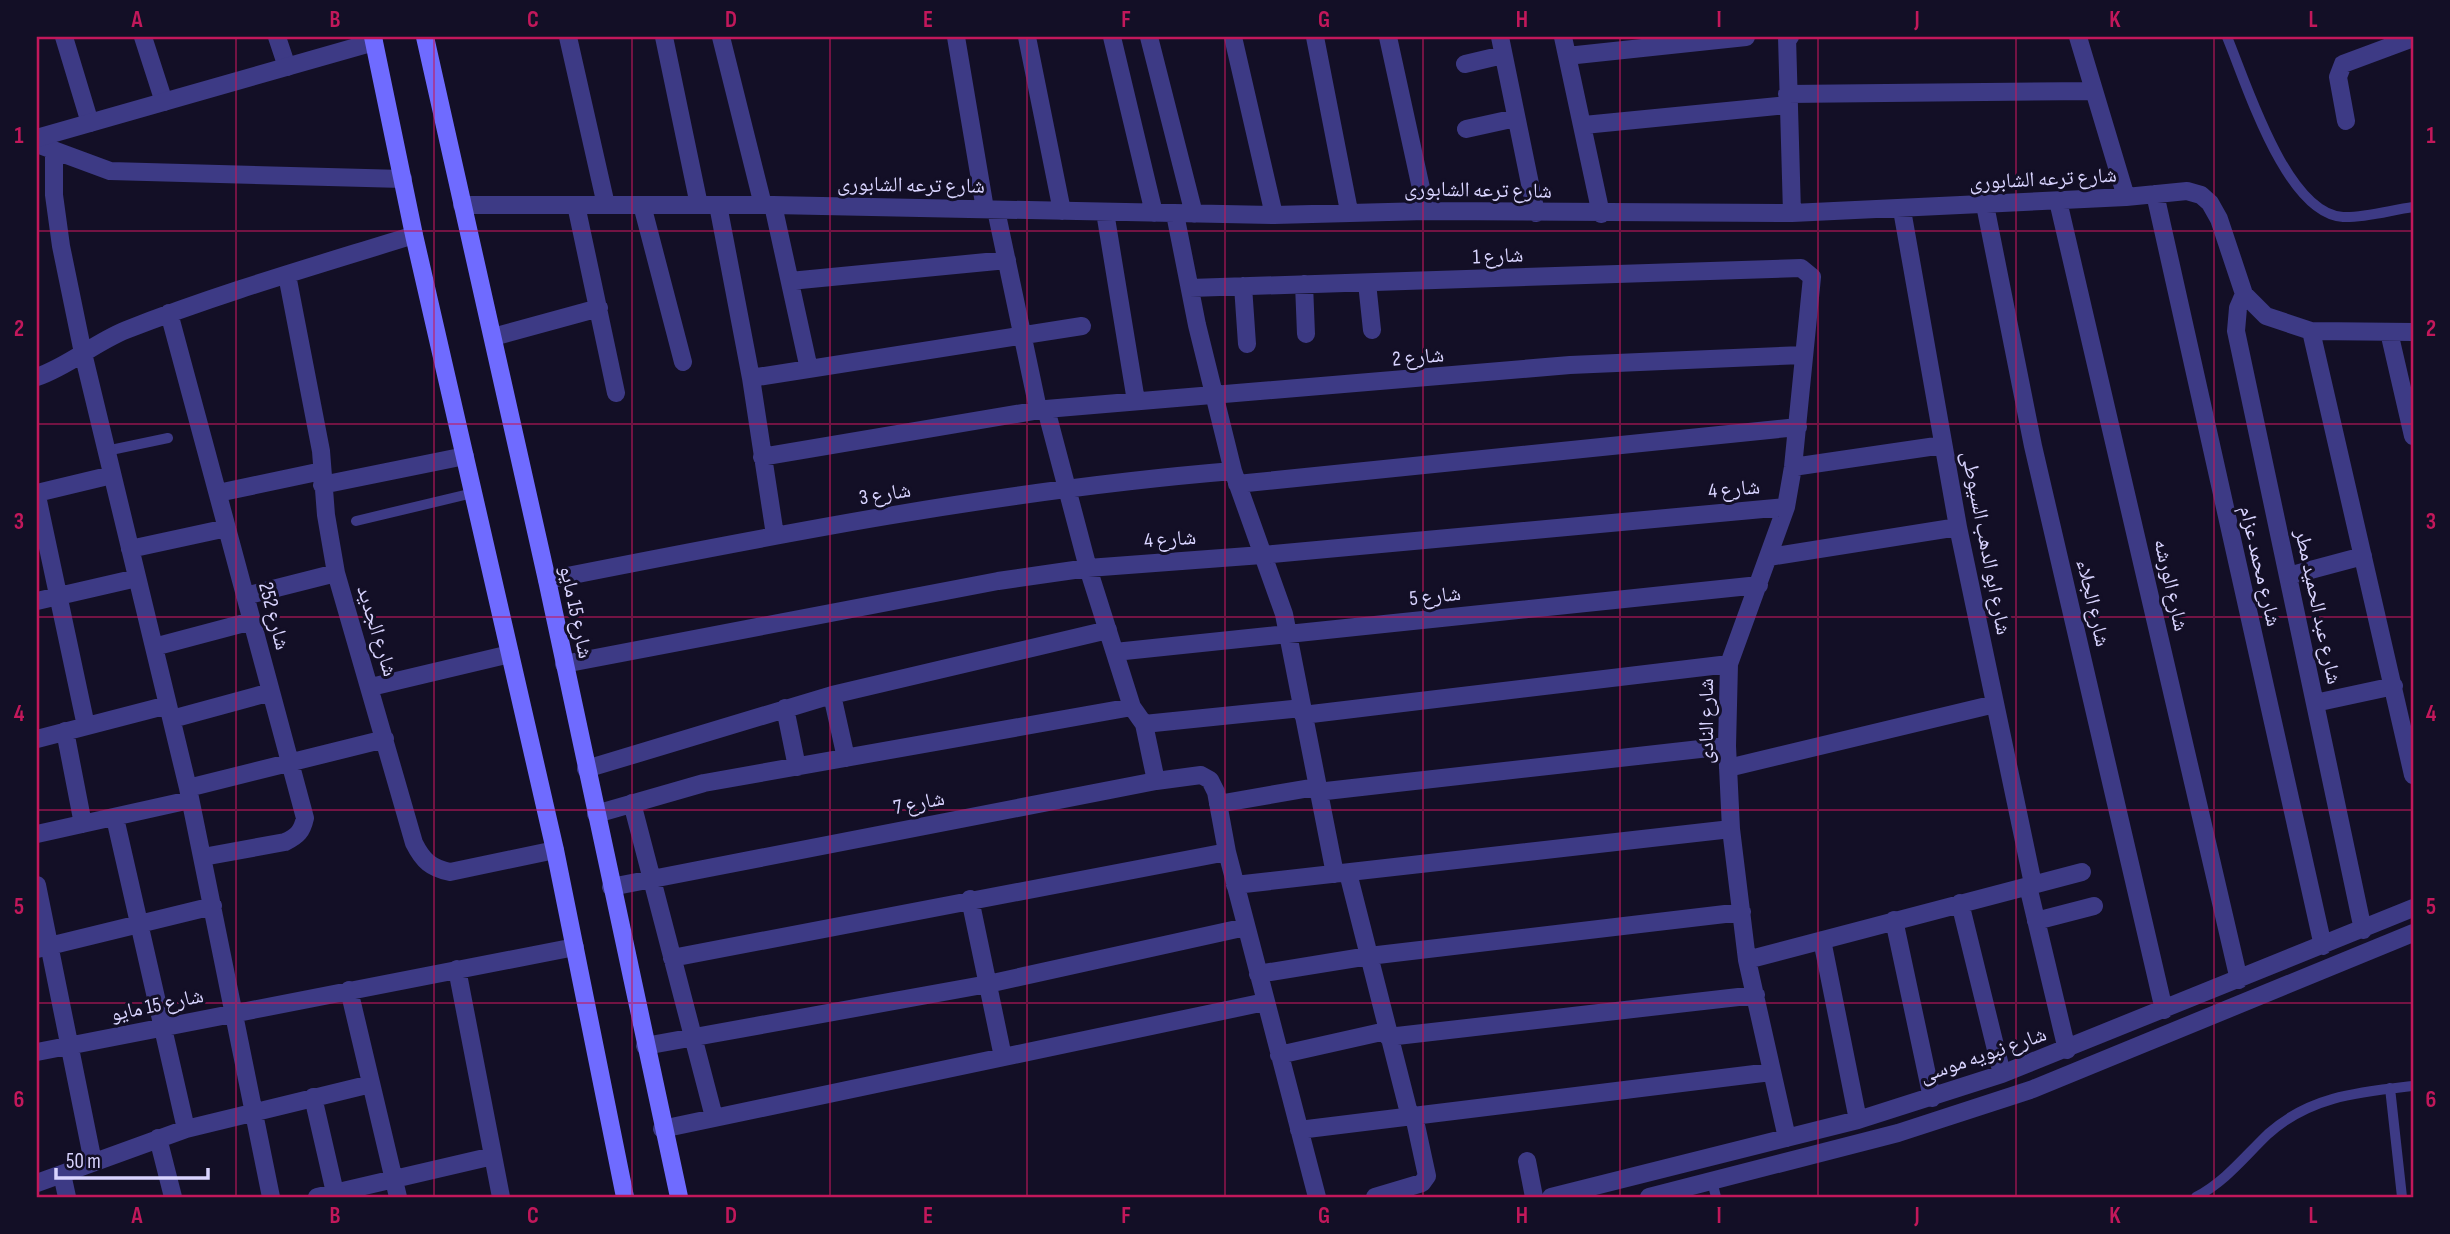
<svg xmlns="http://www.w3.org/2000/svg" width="2450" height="1234" viewBox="0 0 2450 1234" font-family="'Sofia Sans Condensed','Noto Naskh Arabic',sans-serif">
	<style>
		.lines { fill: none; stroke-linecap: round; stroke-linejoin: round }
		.service { stroke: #3d3a85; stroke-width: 10 }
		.minor { stroke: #3d3a85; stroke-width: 18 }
		.tertiary { stroke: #3d3a85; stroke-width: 18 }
		.secondary { stroke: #6f6bff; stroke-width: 18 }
		.grid { fill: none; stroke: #c2185b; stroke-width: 2; stroke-opacity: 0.55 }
		.labels { text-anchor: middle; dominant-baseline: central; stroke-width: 6; stroke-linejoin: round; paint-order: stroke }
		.street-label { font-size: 21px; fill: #d9d4ff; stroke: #130f26 }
		.neatline { fill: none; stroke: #c2185b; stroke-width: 2.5 }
		.grid-label { font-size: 23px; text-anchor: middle; font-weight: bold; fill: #c2185b }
	</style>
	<rect width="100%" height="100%" fill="#130f26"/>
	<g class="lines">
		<path class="service" d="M2227,37C2246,82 2286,214 2343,217C2365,218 2391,210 2413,207
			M106,451L168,438
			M356,521L473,493
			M2390,1088L2402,1197
			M1712,1181L1716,1197
			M2196,1197C2226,1181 2244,1157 2268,1134C2310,1096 2360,1092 2413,1086"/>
		<path class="minor" d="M64,37L90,123
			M143,37L164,102
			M277,37L287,67
			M568,37L606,205
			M664,37L699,205
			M721,37L763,205
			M956,37L985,209
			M1027,37L1062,211
			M1112,37L1154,213
			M1149,37L1194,214
			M1233,37L1274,215
			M1315,37L1349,211
			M1388,37L1426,211
			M1500,37L1536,213
			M1563,37L1601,214
			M1790,37H1787L1792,213
			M2078,37L2126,197
			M1567,56L1746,37
			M1465,64L1503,55
			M1787,94L2094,91
			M2346,121L2338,77L2343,64L2413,38
			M1584,125L1788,105
			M1466,129L1516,118
			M37,144L110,171L403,179
			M54,152V195L61,246L83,353L188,788L271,1197
			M2155,194L2323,946
			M2058,201L2239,980
			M462,205H773L1274,215L1426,211L1792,213L2126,197L2187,191L2201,195L2210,203L2219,219L2244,294L2266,316L2311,331L2413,332
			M576,205L616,393
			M642,205L683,362
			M718,205L751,378L775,535
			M773,205L809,369
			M1985,205L2033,446L2164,1010
			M996,210L1038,409
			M1902,210L1958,527L2033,884
			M1105,212L1136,401
			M1175,214L1197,325L1233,471L1284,614L1335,874
			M287,275L321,451L326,515L336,573L414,843C423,861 431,868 450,872L555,850
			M790,281L1007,260
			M1367,283L1372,330
			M1304,284L1306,334
			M1243,286L1247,344
			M1190,288L1801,268L1812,277L1793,467L1786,507L1729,664L1727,746L1731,829L1747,960L1787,1138
			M2244,294L2238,308L2236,331L2363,930
			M169,313L305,818C302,831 298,836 285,842L203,857
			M2311,331L2413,775
			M2389,332L2413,436
			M493,337L599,308
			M37,377C69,366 94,343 126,330C220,293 318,265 414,235
			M751,378L1082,326
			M1046,409L1088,568L1132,707L1144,724L1156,781
			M762,457L1046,409L1570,365L1803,355
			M1793,467L1943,445
			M1237,484L1798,427
			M322,485L465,456
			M37,493L112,475
			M218,493L322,471
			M37,496L86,726
			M130,549L227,528
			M1769,557L1958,527
			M2288,576L2363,556
			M547,580C774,535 1002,490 1233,471
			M245,596L336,573
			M37,601L137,578
			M154,647L252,621
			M1115,652L1759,585
			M564,664L998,581L1088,568L1262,555L1786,507
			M371,687L510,654
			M832,695L846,758
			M2315,703L2394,686
			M785,708L797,767
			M1303,715L1729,664
			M172,719L271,692
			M1144,724L1302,708
			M65,731L83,824
			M37,739L168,705
			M1728,768L1995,704
			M586,769L832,695L1108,630
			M188,788L385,739
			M1317,792L1727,746
			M632,803L714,1117
			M1218,804L1316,787
			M596,814L704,783L1132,707
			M115,818L186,1129
			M37,834L190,800
			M1348,873L1410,1117
			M37,885L93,1162
			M1235,885L1731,829
			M2028,886L2067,1050
			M611,887L1156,781L1201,775L1210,780L1216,792L1227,852L1317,1197
			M970,899L1003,1057
			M1960,903L2002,1074
			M1894,920L1932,1098
			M2036,921L2094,906
			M1822,940L1858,1120
			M37,949L213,906
			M672,958L1227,852
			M1747,960L2082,872
			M457,969L501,1197
			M1258,974L1369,956L1742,912
			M349,990L398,1197
			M1388,1037L1756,995
			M645,1046L988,984L1246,927
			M37,1052L575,947
			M1279,1055L1386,1031
			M313,1097L336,1197
			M662,1129L1265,1002
			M1299,1130L1771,1072
			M158,1138L173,1197
			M1527,1161L1534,1197
			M62,1174L67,1197
			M37,1183L186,1129L371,1084
			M317,1197L493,1156
			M1375,1197L1422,1183L1427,1176L1414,1116
			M1551,1197L1858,1120L2002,1074L2413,908
			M1649,1197L1898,1133L2033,1089L2413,933"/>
		<path class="tertiary" d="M37,138L374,42"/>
		<path class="secondary" d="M373,37L414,235L555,850L625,1197
			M425,37L547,580L679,1197"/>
	</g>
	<path class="grid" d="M236,37V1197M434,37V1197M632,37V1197M830,37V1197M1027,37V1197M1225,37V1197M1423,37V1197M1620,37V1197M1818,37V1197M2016,37V1197M2214,37V1197M37,231H2413M37,424H2413M37,617H2413M37,810H2413M37,1003H2413"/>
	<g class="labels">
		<g class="street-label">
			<text transform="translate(2043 179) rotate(-3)">شارع ترعه الشابورى</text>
			<text transform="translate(911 185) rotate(1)">شارع ترعه الشابورى</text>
			<text transform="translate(1478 190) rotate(1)">شارع ترعه الشابورى</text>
			<text transform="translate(1498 256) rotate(-2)">شارع 1</text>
			<text transform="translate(1418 357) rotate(-5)">شارع 2</text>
			<text transform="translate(1734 489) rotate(-5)">شارع 4</text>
			<text transform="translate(885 494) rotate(-9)">شارع 3</text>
			<text transform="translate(1170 539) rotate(-4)">شارع 4</text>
			<text transform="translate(1986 543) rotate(79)">شارع ابو الدهب السيوطى</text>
			<text transform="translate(2260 566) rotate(77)">شارع محمد عزام</text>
			<text transform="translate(2171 585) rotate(77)">شارع الورشه</text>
			<text transform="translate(1435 596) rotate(-6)">شارع 5</text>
			<text transform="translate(2093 603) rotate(77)">شارع الجلاء</text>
			<text transform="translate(2318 607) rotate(78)">شارع عبد الحميد مطر</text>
			<text transform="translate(576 612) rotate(78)">شارع 15 مايو</text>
			<text transform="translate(274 616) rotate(75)">شارع 252</text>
			<text transform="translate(377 631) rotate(73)">شارع الجديد</text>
			<text transform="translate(1706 721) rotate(-90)">شارع النادى</text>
			<text transform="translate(919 803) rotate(-11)">شارع 7</text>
			<text transform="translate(157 1005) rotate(-12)">شارع 15 مايو</text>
			<text transform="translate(1983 1055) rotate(-19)">شارع نبويه موسى</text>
		</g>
	</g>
	<rect width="2450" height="1234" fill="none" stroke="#130f26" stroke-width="77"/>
	<path d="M56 1168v10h152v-10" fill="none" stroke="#d9d4ff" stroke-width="3.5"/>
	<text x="66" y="1168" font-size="21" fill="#d9d4ff" stroke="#130f26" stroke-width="5" paint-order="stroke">50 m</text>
	<rect x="38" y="38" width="2374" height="1158" class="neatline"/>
	<g class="grid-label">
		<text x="137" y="27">A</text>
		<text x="335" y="27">B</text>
		<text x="533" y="27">C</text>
		<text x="731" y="27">D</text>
		<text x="928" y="27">E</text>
		<text x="1126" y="27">F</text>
		<text x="1324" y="27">G</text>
		<text x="1522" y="27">H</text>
		<text x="1719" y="27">I</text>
		<text x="1917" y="27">J</text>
		<text x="2115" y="27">K</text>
		<text x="2313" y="27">L</text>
		<text x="19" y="143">1</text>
		<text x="2431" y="143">1</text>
		<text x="19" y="336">2</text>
		<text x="2431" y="336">2</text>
		<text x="19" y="529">3</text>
		<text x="2431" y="529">3</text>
		<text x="19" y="721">4</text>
		<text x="2431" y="721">4</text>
		<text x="19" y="914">5</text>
		<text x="2431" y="914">5</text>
		<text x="19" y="1107">6</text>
		<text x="2431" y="1107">6</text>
		<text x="137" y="1223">A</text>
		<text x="335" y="1223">B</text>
		<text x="533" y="1223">C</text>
		<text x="731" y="1223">D</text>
		<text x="928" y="1223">E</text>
		<text x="1126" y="1223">F</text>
		<text x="1324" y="1223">G</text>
		<text x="1522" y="1223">H</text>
		<text x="1719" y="1223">I</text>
		<text x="1917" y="1223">J</text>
		<text x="2115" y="1223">K</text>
		<text x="2313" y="1223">L</text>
	</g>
</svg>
